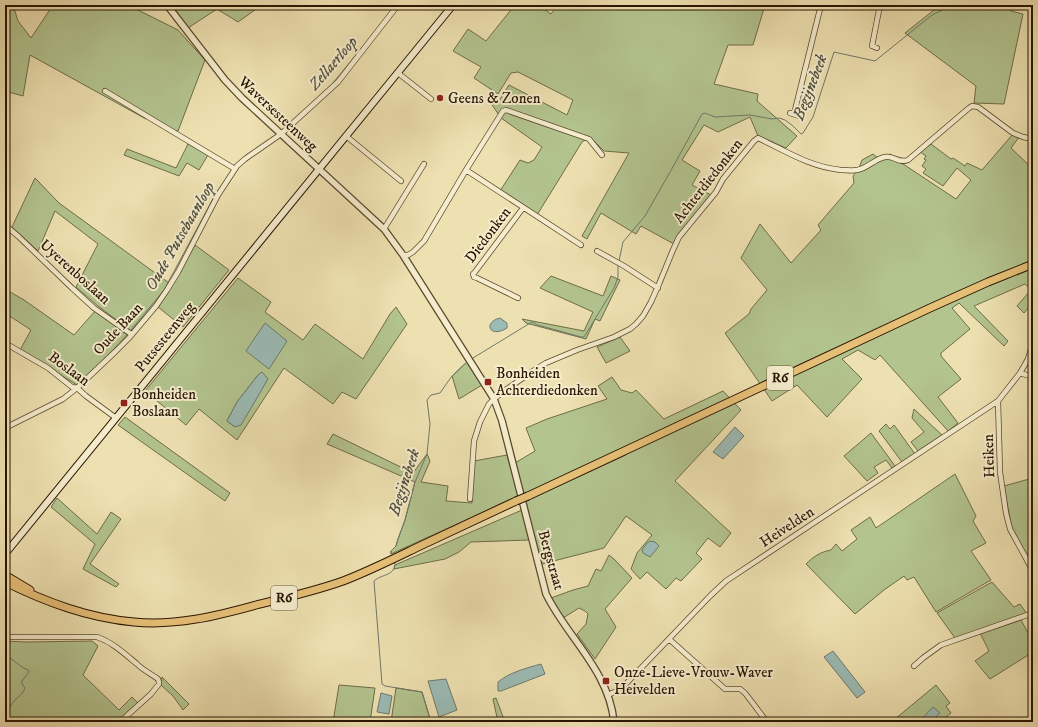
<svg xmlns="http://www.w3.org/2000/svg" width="1038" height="727" viewBox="0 0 1038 727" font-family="'IM FELL DW Pica',serif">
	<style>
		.green { fill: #b3c48f; stroke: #6e6c48; fill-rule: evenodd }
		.water { fill: #9cbbb5; stroke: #6e796d }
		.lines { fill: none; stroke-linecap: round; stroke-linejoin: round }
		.stream { stroke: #6e796d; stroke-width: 1 }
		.minor-casing { stroke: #5a482c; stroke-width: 6 }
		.tertiary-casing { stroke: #5a482c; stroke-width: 8 }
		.secondary-casing { stroke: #291500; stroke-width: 8 }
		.primary-casing { stroke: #291500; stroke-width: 9 }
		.minor { stroke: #f4eccc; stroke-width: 4.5 }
		.tertiary { stroke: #f4eccc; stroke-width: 5.5 }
		.secondary { stroke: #f4eccc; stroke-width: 6 }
		.primary { stroke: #e7c078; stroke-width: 7 }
		.primary-bridge-casing { stroke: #291500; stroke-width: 9; stroke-linecap: butt }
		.primary-bridge { stroke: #e7c078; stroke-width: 7 }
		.poi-dot { fill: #8f2418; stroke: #f4eccc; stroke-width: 1.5 }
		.labels { text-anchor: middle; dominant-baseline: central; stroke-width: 4; stroke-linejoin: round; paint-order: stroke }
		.shield { fill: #f4eccc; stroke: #66563d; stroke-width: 1 }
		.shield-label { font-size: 14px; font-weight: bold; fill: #291500 }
		.poi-label { font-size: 15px; fill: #291500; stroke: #f4eccc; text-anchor: start }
		.street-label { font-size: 15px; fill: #291500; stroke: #f4eccc }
		.water-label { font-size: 16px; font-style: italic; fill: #514f3f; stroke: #f4eccc }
	</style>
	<rect width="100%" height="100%" fill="#eee1b1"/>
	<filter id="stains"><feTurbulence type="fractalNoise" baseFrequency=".005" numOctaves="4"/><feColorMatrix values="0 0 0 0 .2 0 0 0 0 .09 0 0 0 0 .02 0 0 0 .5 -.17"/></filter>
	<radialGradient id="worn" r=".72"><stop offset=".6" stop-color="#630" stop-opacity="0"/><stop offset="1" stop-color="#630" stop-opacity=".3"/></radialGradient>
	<path class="green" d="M5,5H13L18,21L31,38L53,5H132V7L178,30L205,60L178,131L173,130L148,115L146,119L30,55L23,96L5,91Z
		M172,5H257L259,7L238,22L217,9L188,28Z
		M513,5H539L551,14L558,5H765L753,45H728L714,84L758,94L757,101L797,136L786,148L758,136L750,117L718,132L704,125L682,160L700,171L692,185L711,195L678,235L674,244L641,226L636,234L601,213L587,239L582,236L629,153L604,151L590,137L582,142L537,215L500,191L520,160L528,163L534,160L542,147L501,118L488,99L497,104L509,85L567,115L573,100L518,72L511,73L498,94L474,78L481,67L453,51L468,29L486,41L514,6Z
		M938,5H1012L1011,11L1023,14L1004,104L974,103L976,86L905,33L939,6Z
		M1013,134L1019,137L1011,148L1033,169V292L1025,284L974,306L1008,341L1004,346L959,303L952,308L970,329L941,353V356L961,379L938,397L958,423L948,431L880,355L875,360L858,350L842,359L862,379L827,417L797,385L772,401L725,333L749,314L751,309L767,290L741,258L760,224L791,263L821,230L818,225L854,183L853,176L859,168L862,160L873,154L878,158L890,154L900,162L956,199L971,180L957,168L943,186L923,173L926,169L922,166L926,160L924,159L926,156L920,152L931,144L951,159L953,158L965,166L967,163L982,170Z
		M188,144L208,155L199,170L187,163L179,176L124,155L127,149L176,168Z
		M35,178L59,203L169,283L157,302L131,331L98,306L76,287L98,244L55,211L38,251L12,227Z
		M195,245L229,270L183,327L158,307Z
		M551,276L603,296L611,276L620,280L600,321L595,319L586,339L526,323L522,319L584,331L593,312L540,288Z
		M238,278L271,302L265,312L303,340L315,324L363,359L390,314L396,307L407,324L356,399L342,392L333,404L284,368L237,440L199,409L186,425L145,391ZM258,375L235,427L227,421L237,402Z
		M5,289L24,300L74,335L96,310L127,335L101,363L77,385L20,350L31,330L5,313Z
		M1030,291L1033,294V303L1024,313L1017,306Z
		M620,337L630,351L606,363L597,347Z
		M467,362L482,385L459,399L452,376Z
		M612,377L621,390L632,393L636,390L664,419L723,391L741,410L675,481L731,533L720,547L708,538L696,553L702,559L681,581L676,578L666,589L647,572L640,579L631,569L637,553L652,535L626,516L604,548L542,564L534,536L526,501L626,455L625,447L524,494L515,463L535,451L526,428L547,419L607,399L598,386Z
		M914,409L942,435L918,451L911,442L924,432L912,418Z
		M125,417L230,493L225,501L118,425Z
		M886,424L890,429L894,425L915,454L902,462L879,431Z
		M871,433L895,466L892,468L886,460L874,467L878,473L867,481L844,456Z
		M333,434L413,473L427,454L430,461L421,482L448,486L446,501L472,503L474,461L507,455L519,496L391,554V551L396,546L398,539L405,520L415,482L327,444Z
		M955,474L976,516L973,521L986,543L971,551L991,580L936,612L914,577L907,580L904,576L884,590L855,614L806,564C813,557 820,552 831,550L836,544L842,551L857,539L851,530L870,517L876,528Z
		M1033,478V568L1012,529L1004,486Z
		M57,498L97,534L111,512L121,519L90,564L119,584L116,587L83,569L95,544L51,507Z
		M522,510L530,540L471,542L459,552L445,559L394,569L395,565Z
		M609,555L614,559L632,578L605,609L616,627L595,659L577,634L586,624L588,614L585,611L579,608L563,618L551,598L573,590L588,586L596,569L601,571Z
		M992,582L1014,607L1020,604L1027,614L955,638L937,613Z
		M1021,620L1033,642V652L990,679L975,661L989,651L980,633Z
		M5,641L26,642L92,641L98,646L83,675L119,710L132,697L138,703L117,722H5Z
		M162,677L189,704L183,710L173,696L161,685Z
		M339,685L375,688L370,722H333Z
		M936,685L950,703L946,706L951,713L940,722H897L895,719Z
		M396,688L422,692L431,722H391Z
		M496,698L505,722H498L493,699Z"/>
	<path class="water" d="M500,318L507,323V328C489,339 483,322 500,318Z
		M265,323L287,341L269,369L246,351Z
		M262,372L268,379L241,425L235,427L227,421L237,402L258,375Z
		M735,427L744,436L723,459L713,452Z
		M650,541L655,542L659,546L650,557L643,553L642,550L647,543Z
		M833,651L865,692L857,698L824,657Z
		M541,664L545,674L501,691H498V682C510,672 527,668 541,664Z
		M446,679L457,710L439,717L428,681Z
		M381,693L392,696L389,714L377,712Z
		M933,707L940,713L931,722H919Z"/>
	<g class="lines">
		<path class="stream" d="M388,14L395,5
			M372,35L385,19
			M333,83L364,45
			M246,155L267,141
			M237,163L242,159
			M619,261L623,242L645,216L674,165L702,114L705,113L715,117L750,115L772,119L779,118L785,120L793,126L801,134L803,133L813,117L834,52L875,61L932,15L953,5
			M131,330L164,290L214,197
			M473,358L532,322L538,325L581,337H584L614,288L618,277V265
			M391,554V551L396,546L398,539L405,520L415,482L427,454L430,424L427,400L431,395L440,393L452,376L467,362
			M395,562C395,577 383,573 374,581L382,684L385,686L422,692L431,722
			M5,654L22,667L28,670L29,672L22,681V684L25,688C23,694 18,697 14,701C11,705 9,709 5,712"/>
		<g class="minor-casing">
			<path id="minor" d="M877,48L872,46L880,5
				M398,73L431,99
				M105,91L235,169
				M790,113L799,116
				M794,114L821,5
				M346,136L401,181
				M466,170L581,245
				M5,225L19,237L72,288L94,308L131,334
				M384,229L424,164
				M597,251L624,266L658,288
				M403,255H408L413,252L424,241L466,170L503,111L506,110L589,139L602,155
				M518,298L477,278L474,277L473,274L475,272L523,208
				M5,343L48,368L72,387L77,388L86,396L116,418
				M1033,343L1028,359L1020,373L998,401L1000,472L1006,513L1010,529L1033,571
				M1020,373L1033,377
				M5,428L63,399L77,388L116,351L129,338L156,306L167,290L178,272L218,195L237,166L245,159L281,134L338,82L398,5
				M470,499L474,441L480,422L489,404L494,399L504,391L533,371L546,363L577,350L614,337L630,329L636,324L643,316L651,302L659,284L673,250L679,237L716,192L723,179L754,141L758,138C786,151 810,167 841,170C847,170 852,171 857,170C867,169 874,159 885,157C893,155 899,164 908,160L969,108L972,106L978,107L1013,133L1023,137L1033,139
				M5,637H97C112,642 125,654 137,664C143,670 151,674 158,679L159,682V684L151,694L120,722
				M669,639L725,689H740L745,693L767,722
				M914,666L923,658L941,645L1033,613
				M608,695L621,689L710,596L726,581L998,401"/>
		</g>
		<g class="tertiary-casing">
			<path id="tertiary" d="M167,5L225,80L242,98L384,229L403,255L494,399L502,421L546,594C567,637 609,671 614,722"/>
		</g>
		<g class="secondary-casing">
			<path id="secondary" d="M5,554L453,5"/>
		</g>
		<g class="primary-casing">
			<path id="primary" d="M528,496L930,308L988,282L1033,264
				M5,575L30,590
				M5,582C46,602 88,618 134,622C176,626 216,616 256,605C285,598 315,591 343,581C369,571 395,558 420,546C452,531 484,516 516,501"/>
		</g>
		<use href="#minor" class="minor"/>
		<use href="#tertiary" class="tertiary"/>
		<use href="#secondary" class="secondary"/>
		<use href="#primary" class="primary"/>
		<g class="primary-bridge-casing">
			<path id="primary-bridge" d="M516,501L528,496"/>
		</g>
		<use href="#primary-bridge" class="primary-bridge"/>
	</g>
	<g class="poi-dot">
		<circle cx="440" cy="98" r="4"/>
		<rect x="484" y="378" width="8" height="8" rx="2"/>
		<rect x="120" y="399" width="8" height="8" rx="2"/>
		<rect x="602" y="677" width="8" height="8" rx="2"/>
	</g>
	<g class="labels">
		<g class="shield">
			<rect x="767" y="366" width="26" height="24" rx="3"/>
			<rect x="271" y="586" width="26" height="24" rx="3"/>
		</g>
		<g class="shield-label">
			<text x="780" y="378">R6</text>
			<text x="284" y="598">R6</text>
		</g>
		<g class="poi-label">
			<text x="448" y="98">Geens &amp; Zonen</text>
			<text x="496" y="373">Bonheiden<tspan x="496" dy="17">Achterdiedonken</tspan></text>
			<text x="132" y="394">Bonheiden<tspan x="132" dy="17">Boslaan</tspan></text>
			<text x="614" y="672">Onze-Lieve-Vrouw-Waver<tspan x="614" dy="17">Heivelden</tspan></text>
		</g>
		<g class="street-label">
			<text transform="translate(278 114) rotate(43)">Waversesteenweg</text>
			<text transform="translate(708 181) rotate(-52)">Achterdiedonken</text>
			<text transform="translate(488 235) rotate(-53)">Diedonken</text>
			<text transform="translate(75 272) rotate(42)">Uyerenboslaan</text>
			<text transform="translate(118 329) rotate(-47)">Oude Baan</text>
			<text transform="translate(165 337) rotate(-51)">Putsesteenweg</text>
			<text transform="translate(69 369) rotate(36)">Boslaan</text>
			<text transform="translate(989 456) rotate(-92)">Heiken</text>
			<text transform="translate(787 527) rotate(-33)">Heivelden</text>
			<text transform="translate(551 560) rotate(74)">Bergstraat</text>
		</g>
		<g class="water-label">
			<text transform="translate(333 63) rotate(-49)">Zellaerloop</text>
			<text transform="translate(810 87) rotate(-69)">Begijnebeek</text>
			<text transform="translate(180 236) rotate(-60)">Oude Putsebaanloop</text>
			<text transform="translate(404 482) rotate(-72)">Begijnebeek</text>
		</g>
	</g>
	<rect width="1038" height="727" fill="none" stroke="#eee1b1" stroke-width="20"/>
	<rect x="6" y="6" width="1026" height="715" fill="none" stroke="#291500" stroke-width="2"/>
	<rect x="10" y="10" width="1018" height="707" fill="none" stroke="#291500"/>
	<rect width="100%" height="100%" filter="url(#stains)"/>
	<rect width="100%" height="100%" fill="url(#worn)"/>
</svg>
